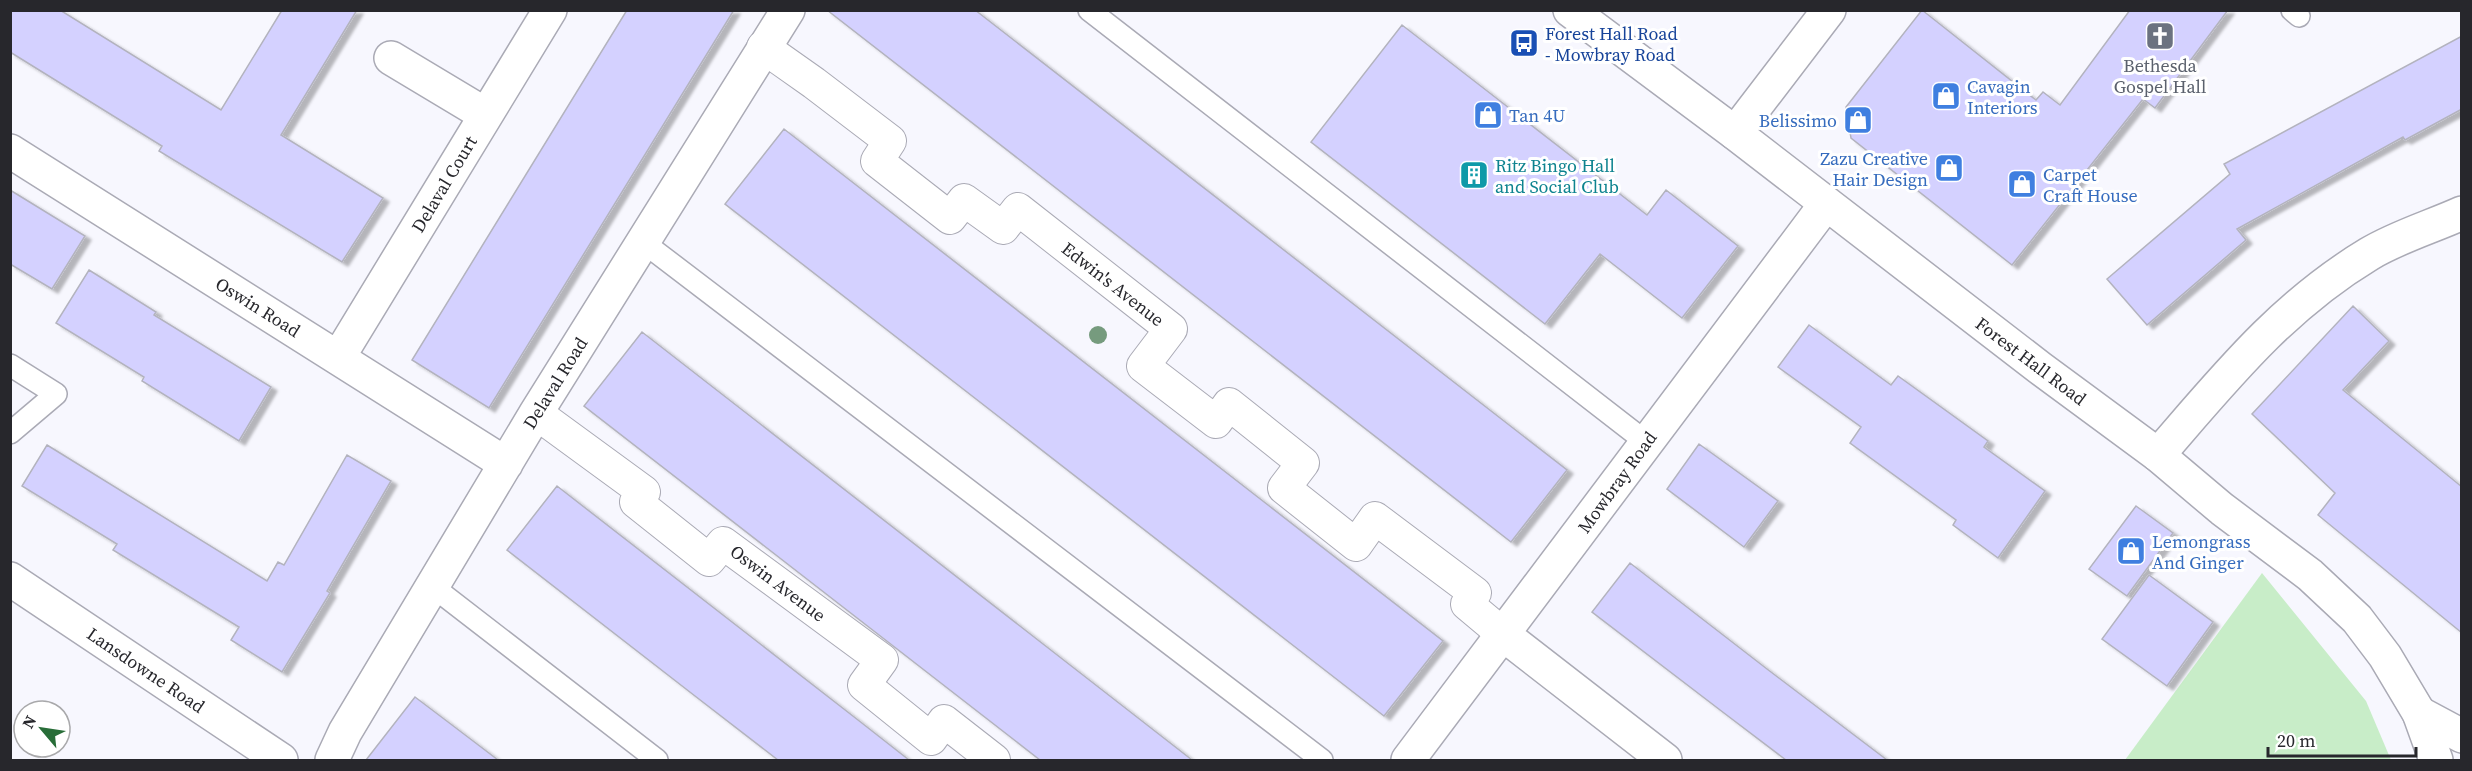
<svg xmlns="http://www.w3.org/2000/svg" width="2472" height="771" font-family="'Source Serif 4',serif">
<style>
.green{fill:#c8edc8}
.building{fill:#d4d1ff;stroke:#b3b3be;stroke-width:1.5;filter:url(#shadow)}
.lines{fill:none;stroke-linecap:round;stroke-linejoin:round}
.service-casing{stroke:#aaaab5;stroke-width:24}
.pedestrian-casing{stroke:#aaaab5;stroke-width:34}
.minor-casing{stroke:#aaaab5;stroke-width:36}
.secondary-casing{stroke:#aaaab5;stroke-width:36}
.service{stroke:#fff;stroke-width:21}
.pedestrian{stroke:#fff;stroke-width:32}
.minor{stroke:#fff;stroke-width:33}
.secondary{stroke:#fff;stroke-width:33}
.tree{fill:#769b7e}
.labels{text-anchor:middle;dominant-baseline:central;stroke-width:6;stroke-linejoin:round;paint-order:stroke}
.transit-label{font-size:18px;fill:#164399;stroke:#fff;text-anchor:start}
.worship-label{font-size:18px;fill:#5b616d;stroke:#fff}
.shop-label{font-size:18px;fill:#366cbe;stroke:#fff;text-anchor:start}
.culture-label{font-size:18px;fill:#0d838f;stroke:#fff;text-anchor:start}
.street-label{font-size:18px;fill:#27272c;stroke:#fff}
</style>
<defs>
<filter id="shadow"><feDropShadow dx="6" dy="4" stdDeviation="1.5" flood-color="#0004"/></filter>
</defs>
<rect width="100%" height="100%" fill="#f7f7fe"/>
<!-- green -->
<path class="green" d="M2262,573L2366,701L2391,760H2125Z"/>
<!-- building -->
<path class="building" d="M10,10H60L221,110L282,10H357L281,135L383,198L342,262L159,151L162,146L10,52Z
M627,10H734L489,408L412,360Z
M827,10H975L1567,470L1511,542Z
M1922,10L2036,100L2043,92L2060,105L2130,10H2228L2155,108L2143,99L2012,265L1851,138L1846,107Z
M1402,25L1647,215L1666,190L1738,246L1682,318L1600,254L1545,324L1311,142Z
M2462,36V109L2405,140L2403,137L2237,229L2246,240L2147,325L2107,279L2230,174L2224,164Z
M784,129L1443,641L1384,716L725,204Z
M10,190L85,236L52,289L10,264Z
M89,270L156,312L154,315L271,387L239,441L142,381L144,377L56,323Z
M2353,306L2389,341L2343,390L2462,487V633L2318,515L2335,493L2252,414Z
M1809,325L1891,385L1898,376L1988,441L1984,447L2045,491L1998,558L1953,525L1956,520L1850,443L1861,427L1778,367Z
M642,332L1115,700L1192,760H1040L584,406Z
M1699,444L1778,501L1744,547L1667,489Z
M47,445L267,581L278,562L284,565L347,455L391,481L327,591L330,593L282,672L231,640L239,627L113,550L117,544L22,486Z
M557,486L858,720L909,760H778L695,696L507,550Z
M2136,506L2173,533L2127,596L2089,569Z
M1630,563L1767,669L1887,760H1786L1724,713L1592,612Z
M2149,575L2213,622L2167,686L2102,639Z
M415,697L452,725L498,760H366Z"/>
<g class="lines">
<!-- service casing -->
<g class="service-casing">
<path id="service" d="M1089,10L1646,442
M2292,10L2299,16
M643,242L1322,760
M10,365L56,394L10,433
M432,586L657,760"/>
</g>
<!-- pedestrian casing -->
<g class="pedestrian-casing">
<path id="pedestrian" d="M763,47L814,83L890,141L877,161L950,218L964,200L1003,228L1018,209L1171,329L1143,366L1216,422L1229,404L1303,463L1284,488L1356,545L1375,518L1475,593L1467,604L1504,635
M536,413L644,492L636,502L709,560L723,543L882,660L864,685L931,739L944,721L994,760"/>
</g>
<!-- minor casing -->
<g class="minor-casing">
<path id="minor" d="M391,58L486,115
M1735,133L1829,10
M10,151L506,464
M338,358L550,10
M2158,455C2224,379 2281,307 2369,254C2397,237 2431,227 2462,213
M10,579L281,760
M1504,635L1665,760
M2419,713L2462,736
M332,760L345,732L536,413L788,10
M1408,760L1826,204"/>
</g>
<!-- secondary casing -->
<g class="secondary-casing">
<path id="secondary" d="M1570,10L1735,133L2040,368L2158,455L2222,509L2310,575L2357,619L2385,656L2419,713L2436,760"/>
</g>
<!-- service -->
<use href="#service" class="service"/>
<!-- pedestrian -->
<use href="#pedestrian" class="pedestrian"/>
<!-- minor -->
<use href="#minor" class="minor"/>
<!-- secondary -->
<use href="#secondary" class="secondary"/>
</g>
<!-- trees -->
<circle class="tree" cx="1098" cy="335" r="9"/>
<!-- icons -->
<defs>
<g id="church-square" transform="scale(1.5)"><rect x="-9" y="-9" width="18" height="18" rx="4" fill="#6b7280" stroke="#fff"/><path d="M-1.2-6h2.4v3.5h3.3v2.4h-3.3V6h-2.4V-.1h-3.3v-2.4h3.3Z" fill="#fff"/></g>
<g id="bus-square" transform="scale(1.5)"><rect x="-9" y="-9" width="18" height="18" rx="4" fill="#1a4fb4" stroke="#fff"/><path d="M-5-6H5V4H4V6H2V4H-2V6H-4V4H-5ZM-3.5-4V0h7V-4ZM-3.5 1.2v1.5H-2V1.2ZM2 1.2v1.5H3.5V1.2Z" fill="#fff"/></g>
<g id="shop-square" transform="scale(1.5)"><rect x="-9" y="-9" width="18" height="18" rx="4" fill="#3f7fe0" stroke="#fff"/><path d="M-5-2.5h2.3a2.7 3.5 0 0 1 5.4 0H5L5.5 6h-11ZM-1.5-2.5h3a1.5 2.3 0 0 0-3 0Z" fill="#fff"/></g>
<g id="building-square" transform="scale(1.5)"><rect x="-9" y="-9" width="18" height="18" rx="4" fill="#0f9aa8" stroke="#fff"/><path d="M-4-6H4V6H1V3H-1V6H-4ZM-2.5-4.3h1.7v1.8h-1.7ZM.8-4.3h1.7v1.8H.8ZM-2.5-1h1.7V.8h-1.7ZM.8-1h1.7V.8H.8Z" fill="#fff"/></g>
</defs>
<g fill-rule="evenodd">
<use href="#church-square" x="2160" y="36"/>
<use href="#bus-square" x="1524" y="43"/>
<use href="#shop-square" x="1946" y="96"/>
<use href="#shop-square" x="1488" y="115"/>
<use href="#shop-square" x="1858" y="120"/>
<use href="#shop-square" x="1949" y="168"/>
<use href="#building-square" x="1474" y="175"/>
<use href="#shop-square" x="2022" y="184"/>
<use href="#shop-square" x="2131" y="551"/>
</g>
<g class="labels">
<!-- transit labels -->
<g class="transit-label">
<text x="1545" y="33">Forest Hall Road<tspan x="1545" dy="21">- Mowbray Road</tspan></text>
</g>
<!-- worship labels -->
<g class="worship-label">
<text x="2160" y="65">Bethesda<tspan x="2160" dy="21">Gospel Hall</tspan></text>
</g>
<!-- shop labels -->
<g class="shop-label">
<text x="1967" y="86">Cavagin<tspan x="1967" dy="21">Interiors</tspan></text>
<text x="1509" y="115">Tan 4U</text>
<text x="1837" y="120" text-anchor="end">Belissimo</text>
<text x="1928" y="158" text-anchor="end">Zazu Creative<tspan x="1928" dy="21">Hair Design</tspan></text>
<text x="2043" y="174">Carpet<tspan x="2043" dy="21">Craft House</tspan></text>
<text x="2152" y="541">Lemongrass<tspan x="2152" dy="21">And Ginger</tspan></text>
</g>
<!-- culture labels -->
<g class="culture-label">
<text x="1495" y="165">Ritz Bingo Hall<tspan x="1495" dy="21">and Social Club</tspan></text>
</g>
<!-- street labels -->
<g class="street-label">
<text transform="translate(444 184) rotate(-59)">Delaval Court</text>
<text transform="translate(1113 284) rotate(38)">Edwin's Avenue</text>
<text transform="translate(258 307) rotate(32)">Oswin Road</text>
<text transform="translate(2031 361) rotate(37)">Forest Hall Road</text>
<text transform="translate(555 383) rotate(-58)">Delaval Road</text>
<text transform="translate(1617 482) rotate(-54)">Mowbray Road</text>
<text transform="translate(778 583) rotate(37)">Oswin Avenue</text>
<text transform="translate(146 670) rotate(34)">Lansdowne Road</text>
</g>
</g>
<!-- border -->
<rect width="2472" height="771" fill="none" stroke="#27272c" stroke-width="24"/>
<!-- north arrow -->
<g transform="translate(42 729) rotate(299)"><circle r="28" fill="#ffffff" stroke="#a9a9ab" stroke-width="1.5"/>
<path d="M0-4.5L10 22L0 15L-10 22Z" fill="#286d38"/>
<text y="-9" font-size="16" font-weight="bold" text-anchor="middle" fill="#27272c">N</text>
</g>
<!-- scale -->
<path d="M2268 747v9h148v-9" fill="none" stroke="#27272c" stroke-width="3"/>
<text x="2277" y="747" font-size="18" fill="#27272c" stroke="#ffffff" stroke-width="4.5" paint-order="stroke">20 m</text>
</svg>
